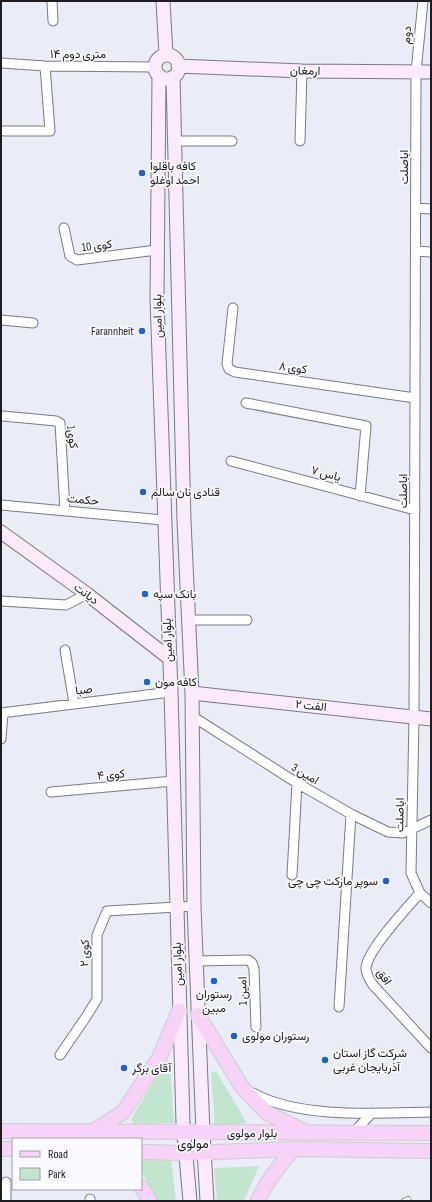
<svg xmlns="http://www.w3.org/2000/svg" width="432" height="1202" font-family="'Sofia Sans Condensed',Vazirmatn,sans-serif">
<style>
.green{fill:#c2e5cd}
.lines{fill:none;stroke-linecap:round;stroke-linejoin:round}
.lane-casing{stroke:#797a84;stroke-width:6}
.street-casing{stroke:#797a84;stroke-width:11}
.secondary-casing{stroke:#797a84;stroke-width:15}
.primary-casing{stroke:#cdcdce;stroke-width:16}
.lane{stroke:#fff;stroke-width:4.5}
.street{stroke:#fff;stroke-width:9}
.secondary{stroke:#fbe9fc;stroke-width:13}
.primary{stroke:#f7d3f8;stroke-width:14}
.poi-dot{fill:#1d62ce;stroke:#f9f9fe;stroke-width:1.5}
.labels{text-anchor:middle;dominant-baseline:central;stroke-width:3.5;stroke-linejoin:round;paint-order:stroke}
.street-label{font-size:12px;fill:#1d1d21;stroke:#f9f9fe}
.poi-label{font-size:12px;fill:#1d1d21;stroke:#f9f9fe;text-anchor:start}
.neighbourhood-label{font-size:13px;fill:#1d1d21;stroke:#f9f9fe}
</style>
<rect width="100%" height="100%" fill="#eaecf7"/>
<!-- green -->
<path class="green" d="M166,1060L170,1062L174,1123L134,1124L131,1119Z
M216,1071L247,1123L215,1126L211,1073Z
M141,1160H171L176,1201H157L141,1170Z
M259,1166L244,1201H217L214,1168Z"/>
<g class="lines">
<!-- lane casing -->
<g class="lane-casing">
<path id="lane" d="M404,1201L408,1199L409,1201"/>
</g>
<!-- street casing -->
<g class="street-casing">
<path id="street" d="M52,1L53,21
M423,1L416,72L414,718L411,873L420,893L431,903
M1,63L45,66L155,67
M4,131H50L45,66
M176,141H232
M300,141L302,71
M416,208L431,209
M64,228L70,256L77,260L157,250
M416,251L431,252
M233,308L227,364L229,369L235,372L415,398
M1,320L33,323
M246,403L366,426L360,496
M3,416L56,421L60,423L65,511
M231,461L415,510
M1,505L163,520
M1,601L66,605L87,594
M189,620H247
M65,650L74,703
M1,713L171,692
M192,716L297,783L351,814L388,832L403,833L431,820
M1,739L3,713
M51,792L174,781
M292,875L297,783
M420,893C407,908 367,950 366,968C366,975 370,980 373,985L431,1048
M196,961L248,960L252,963L254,969L256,1027
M339,1007L351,814
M60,1055L86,1017L97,999V935L107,911L194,906
M253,1093C299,1119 379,1113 431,1112
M354,1132L372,1113
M90,1199V1201
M6,1201V1182"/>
</g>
<!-- secondary casing -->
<g class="secondary-casing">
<path id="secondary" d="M163,1L166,55
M155 67a12 12 0 1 1 24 0a12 12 0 1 1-24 0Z
M178,66L302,71L431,72
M159,75L157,299L171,692L183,1123L190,1201
M173,77L184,521L192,693L194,906L203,1132L207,1201
M1,532L87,594L169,658
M192,693L431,719"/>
</g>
<!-- primary casing -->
<g class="primary-casing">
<path id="primary" d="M198,1015L242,1087L267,1113L304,1131
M1,1131L431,1133
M94,1131L123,1112L159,1058L179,1011
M1,1149H13
M141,1152L185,1153L294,1149L431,1151
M141,1187L150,1201
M258,1201C267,1180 279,1165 294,1149"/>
</g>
<!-- lane -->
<use href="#lane" class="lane"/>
<!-- street -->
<use href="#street" class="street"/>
<!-- secondary -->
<use href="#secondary" class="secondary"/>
<!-- primary -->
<use href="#primary" class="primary"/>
</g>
<!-- markers -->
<g class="poi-dot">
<circle cx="142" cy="173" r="4"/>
<circle cx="142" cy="331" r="4"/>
<circle cx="143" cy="492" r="4"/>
<circle cx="145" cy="594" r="4"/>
<circle cx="147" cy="682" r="4"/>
<circle cx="386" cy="881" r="4"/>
<circle cx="214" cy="981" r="4"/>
<circle cx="234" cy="1036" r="4"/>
<circle cx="325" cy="1060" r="4"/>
<circle cx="124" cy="1068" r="4"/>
</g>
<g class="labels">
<!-- street labels -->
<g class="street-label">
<text transform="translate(407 35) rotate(-85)">دوم</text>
<text x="78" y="54">۱۴ متری دوم</text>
<text transform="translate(305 71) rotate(1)">ارمغان</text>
<text transform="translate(404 167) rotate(-90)">اباصلت</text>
<text transform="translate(97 246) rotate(-7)">کوی 10</text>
<text transform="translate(158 316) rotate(-91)">بلوار امین</text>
<text transform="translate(293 368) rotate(8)">کوی ۸</text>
<text transform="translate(72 437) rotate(82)">کوی1</text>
<text transform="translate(326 474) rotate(15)">یاس ۷</text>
<text transform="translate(403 491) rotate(-90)">اباصلت</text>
<text transform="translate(83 500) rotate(5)">حکمت</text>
<text transform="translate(86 594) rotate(37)">دیانت</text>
<text transform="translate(168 640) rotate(-92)">بلوار امین</text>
<text transform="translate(84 690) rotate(-7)">صبا</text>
<text transform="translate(311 706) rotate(6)">الفت ۲</text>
<text transform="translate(305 774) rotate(31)">امین 3</text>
<text transform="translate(111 775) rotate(-5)">کوی ۴</text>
<text transform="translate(400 815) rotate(-89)">اباصلت</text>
<text transform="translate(85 953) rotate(-89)">کوی ۲</text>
<text transform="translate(178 964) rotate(-92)">بلوار امین</text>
<text transform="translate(384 977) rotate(57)">افق</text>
<text transform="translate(243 991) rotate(-91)">امین 1</text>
<text x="252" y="1133">بلوار مولوی</text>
</g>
<!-- poi labels -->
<g class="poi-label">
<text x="150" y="166">کافه باقلوا<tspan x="150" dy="14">احمد اوغلو</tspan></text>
<text x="134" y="331" text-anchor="end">Farannheit</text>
<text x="151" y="492">قنادی نان سالم</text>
<text x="153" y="594">بانک سپه</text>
<text x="155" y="682">کافه مون</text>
<text x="378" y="881" text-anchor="end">سوپر مارکت چی چی</text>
<text x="214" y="994" text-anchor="middle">رستوران<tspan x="214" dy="14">مبین</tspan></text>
<text x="242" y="1036">رستوران مولوی</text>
<text x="333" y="1053">شرکت گاز استان<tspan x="333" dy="14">آذربایجان غربی</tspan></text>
<text x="132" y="1068">آقاى برگر</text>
</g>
<!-- neighbourhood labels -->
<g class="neighbourhood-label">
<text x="193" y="1144">مولوی</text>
</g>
</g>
<!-- border -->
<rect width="432" height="1202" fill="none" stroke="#1d1d21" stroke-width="4"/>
<!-- legend -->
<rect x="12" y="1138" width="130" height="52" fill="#f9f9fe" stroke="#a1a1a6"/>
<rect x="20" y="1151" width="20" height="6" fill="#f7d3f8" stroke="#a1a1a6"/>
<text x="48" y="1158" font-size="12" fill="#1d1d21">Road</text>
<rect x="20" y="1168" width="20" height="12" fill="#c2e5cd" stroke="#a1a1a6"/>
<text x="48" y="1178" font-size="12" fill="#1d1d21">Park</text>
</svg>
